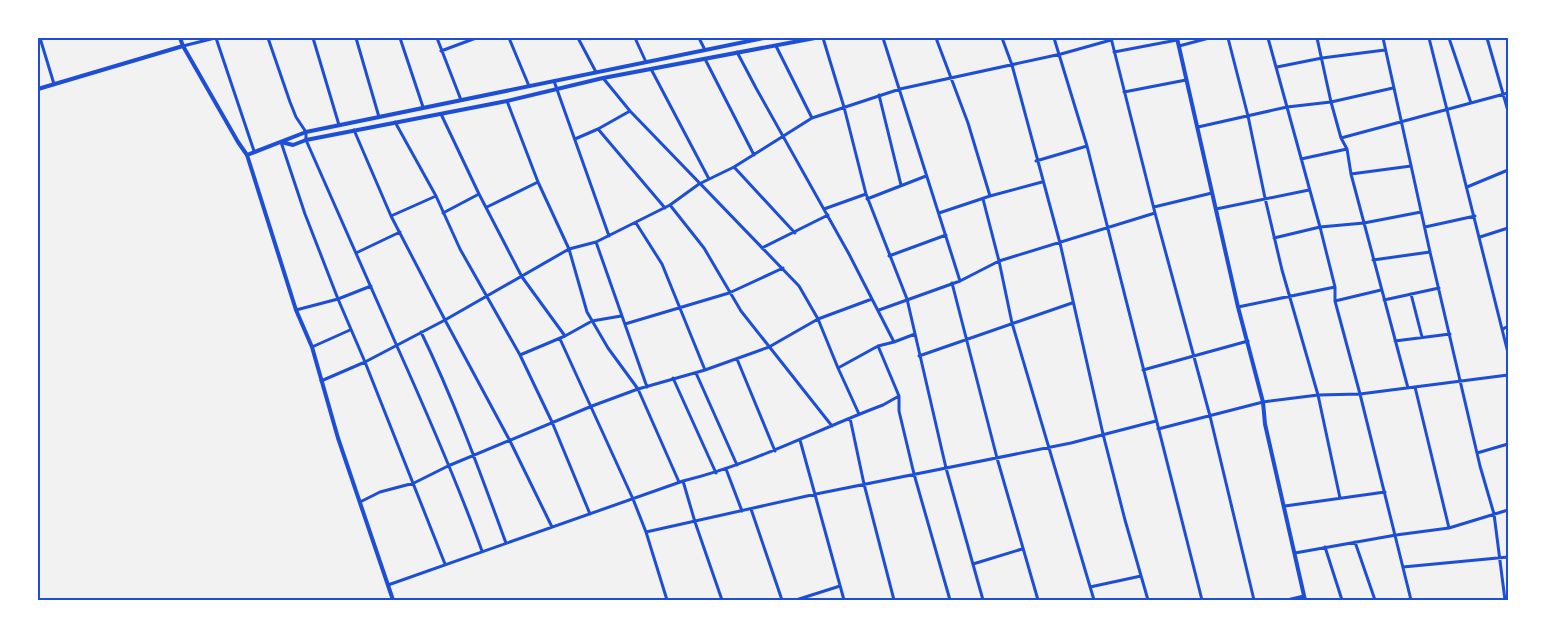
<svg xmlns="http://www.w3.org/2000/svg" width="1546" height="638" font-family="'Noto Sans',sans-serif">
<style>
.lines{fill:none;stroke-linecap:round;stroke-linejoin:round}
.minor{stroke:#1d4ed8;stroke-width:3}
.tertiary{stroke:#1d4ed8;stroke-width:4}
.neatline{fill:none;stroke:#1d4ed8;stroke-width:2}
</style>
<rect width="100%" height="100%" fill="#f2f2f2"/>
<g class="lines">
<!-- minor -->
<path class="minor" d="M40,38L54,84
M216,38L254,151
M268,38L290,102L296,117L306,132V140C336,208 366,276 396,344C427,413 457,481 482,551
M313,38L339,125
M356,38L379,117
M400,38L423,107
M437,38L461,100
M509,38L529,86
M578,38L596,72
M635,38L646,62
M699,38L705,50
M823,38L844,107L866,194L907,299L946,468L983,600
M883,38L960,281
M936,38L968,123L990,196
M1002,38L1012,65L1060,243L1103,434L1125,520L1148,600
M1054,38L1087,146L1202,600
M1111,38L1155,213L1210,416L1254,600
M1228,38L1248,116L1265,198L1282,270L1318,395L1340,498
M1268,38L1320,227L1335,287V301L1360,394L1411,600
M1317,38L1331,102L1341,138L1347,149L1351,174L1408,388
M1383,38L1430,252L1480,466L1494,514L1505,600
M1429,38L1508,353
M1449,38L1471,103
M1487,38L1508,111
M183,46L215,38
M776,46L812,118
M1179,46L1209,38
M441,51L476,38
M737,52L756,88L849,254L894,342
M1114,52L1177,40
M705,59L754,155
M1277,67L1322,58L1385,50
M651,69L709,179
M603,78L630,111L799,286L818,319L838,368L859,414
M554,81L609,236
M1124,92L1186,80
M879,95L901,185
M507,101L538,182L569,249L587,312L608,348L638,389L679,482
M441,114L479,194L522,277L565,336
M395,122L436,196L460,249L520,355L552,422L590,514
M1198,127L1287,107L1331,102L1393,88
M598,129L665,208
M354,130L391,216L445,320L510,441L552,527
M1341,138L1508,93
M575,139L598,129L630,111
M281,142L305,214L338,299L365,362L445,564
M1301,159L1347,149
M1036,161L1087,146
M734,167L795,233
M1351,174L1411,166
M1467,187L1508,170
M867,199L926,176
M983,199L999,261L1012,323L1094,600
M670,205L704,248L741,311L832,426
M487,207L538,182
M1154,207L1212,193
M824,209L866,194
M1216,209L1309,190
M443,213L479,194
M939,213L990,196L1042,182
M391,216L436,196
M636,223L662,264L705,370
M1425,227L1475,216
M1480,237L1508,228
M1274,238L1320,227L1364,223L1421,212
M596,242L647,387
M762,248L828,215
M356,253L400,232
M889,256L946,235
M1373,260L1430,252
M952,283L997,458L1038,600
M1411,294L1422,337
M1384,300L1439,288
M1335,301L1381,290
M1238,307L1335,287
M296,310L338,299L371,286
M879,310L960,281L999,261L1155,213
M625,324L729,293L783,268
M1503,329L1508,326
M421,332C454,400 480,472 506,543
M560,339L633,499L646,532L667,600
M1395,341L1450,334
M878,346L899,396V411L914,474L950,600
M312,347L350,330
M520,355L565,336L592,321L621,316
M919,356L1072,303
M737,359L775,451
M838,368L878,346L894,342L915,334
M1143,370L1248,341
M696,373L737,465
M673,378L716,473
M321,381L365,362L445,320L569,249L596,242L670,205L699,184L734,167L812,118L900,89L1061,54L1111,40
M1415,387L1449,528
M850,418L864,484L894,600
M1158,429L1263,402L1318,395L1360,394L1508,375
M800,440L844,600
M1477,453L1508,444
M726,469L742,511
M683,481L695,522L722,600
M360,502L380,492L414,483L448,466L592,406L638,389L705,370L769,347L818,319L872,299
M1285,506L1385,492
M751,509L782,600
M646,532L816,494L1071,443L1156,421
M1355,542L1375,600
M1325,547L1342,600
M1295,553L1396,535L1449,528L1508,510
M973,564L1022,549
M1403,567L1508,557
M388,585L683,481C753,464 816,430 883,405L899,396
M1090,587L1141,576
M796,600L840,586
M1287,600L1304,596"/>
<!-- tertiary -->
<path class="tertiary" d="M180,38L183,46L238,142L247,155L296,310L312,347L338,438L393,600
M1177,38L1238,307L1263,402L1265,424L1305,600
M38,89L183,46
M281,142L293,145L306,140L507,101L603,78L815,38
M247,155L306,132L764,38"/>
</g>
<!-- border -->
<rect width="1546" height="638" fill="none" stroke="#ffffff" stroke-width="78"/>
<rect x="39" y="39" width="1468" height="560" class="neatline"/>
</svg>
